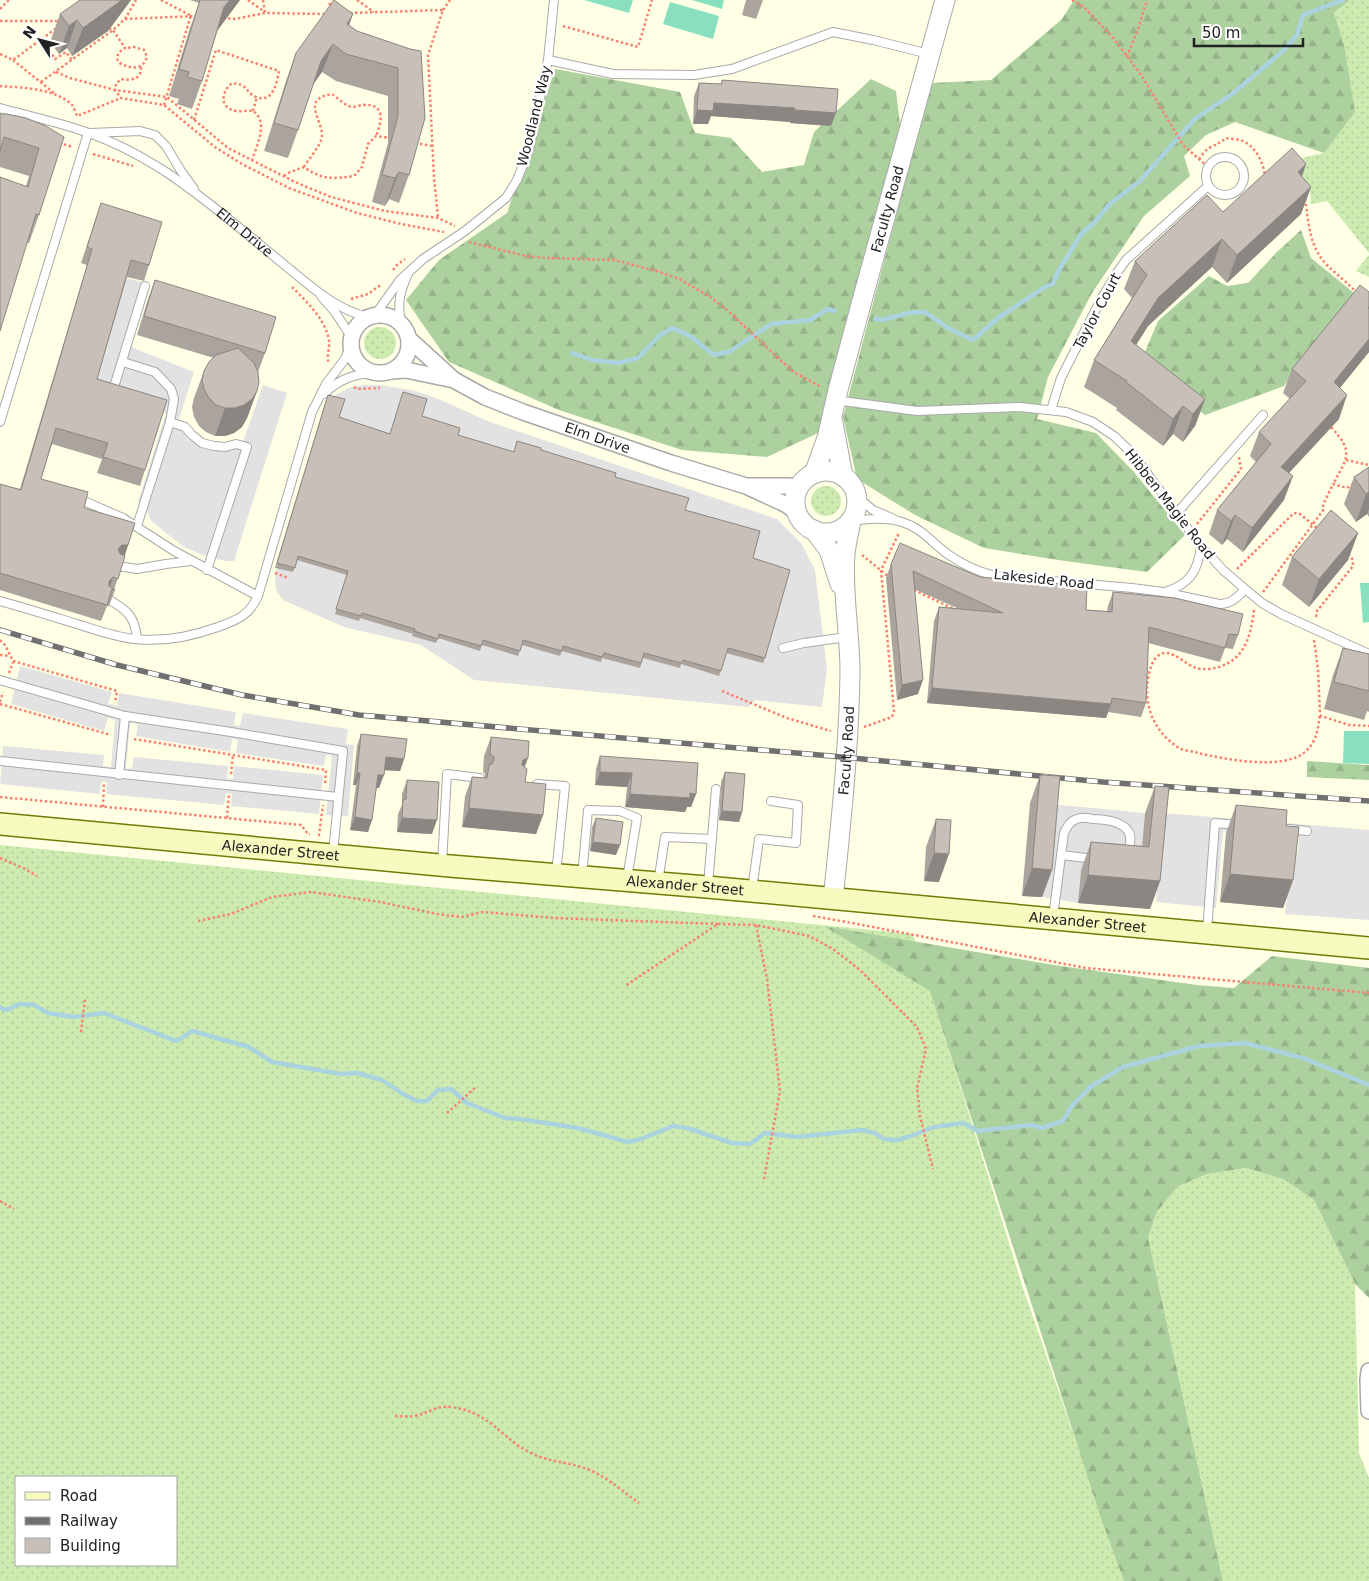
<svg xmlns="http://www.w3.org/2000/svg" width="1369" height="1581" font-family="'DejaVu Sans',sans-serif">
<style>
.education{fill:#ffffe5;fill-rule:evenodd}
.grass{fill:url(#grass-dots);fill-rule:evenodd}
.forest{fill:url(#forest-firs)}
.pitch{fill:#88e0be}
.parking{fill:#e2e2e2}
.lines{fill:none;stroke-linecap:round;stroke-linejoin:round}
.stream{stroke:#aad3df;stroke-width:4.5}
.service-casing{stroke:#a9a9a9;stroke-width:10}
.minor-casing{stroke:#a9a9a9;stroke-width:18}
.tertiary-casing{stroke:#a9a9a9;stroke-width:21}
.secondary-casing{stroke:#707d05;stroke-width:24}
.path{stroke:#fa8072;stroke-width:2.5;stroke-dasharray:2.5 2.5;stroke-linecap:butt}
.service{stroke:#fff;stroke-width:8}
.minor{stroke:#fff;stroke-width:15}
.tertiary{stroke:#fff;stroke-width:19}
.secondary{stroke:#f7fabf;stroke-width:21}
.rail-casing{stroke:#707070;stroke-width:5.5}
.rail{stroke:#fff;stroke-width:4;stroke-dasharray:11;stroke-linecap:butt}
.wall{fill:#aba49e}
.shaded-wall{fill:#8b8681}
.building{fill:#c7bfb8;stroke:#8b8681}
.labels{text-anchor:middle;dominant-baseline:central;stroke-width:5;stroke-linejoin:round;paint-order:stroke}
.street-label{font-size:14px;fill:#222;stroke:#fff}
</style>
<defs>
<pattern id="grass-dots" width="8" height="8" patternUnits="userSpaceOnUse" patternTransform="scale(1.25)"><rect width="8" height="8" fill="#cdebb0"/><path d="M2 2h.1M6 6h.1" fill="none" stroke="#b0c997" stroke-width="1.8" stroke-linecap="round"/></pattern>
<pattern id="forest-firs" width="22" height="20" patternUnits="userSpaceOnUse" patternTransform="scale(1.25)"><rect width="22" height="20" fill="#add19e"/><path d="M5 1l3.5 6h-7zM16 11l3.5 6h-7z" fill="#95b388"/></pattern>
</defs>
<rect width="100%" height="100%" fill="#f2efe9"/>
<!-- education -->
<path class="education" d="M0,0H1369V1581H0ZM16,1477H176V1565H16Z"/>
<!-- grass -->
<path class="grass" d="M1350,0H1369V253L1327,201L1311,204L1310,191L1284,162L1324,153L1344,44L1334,13Z
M1369,255V277L1356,271Z
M364 343a16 16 0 1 1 32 0a16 16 0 1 1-32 0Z
M811 501a15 15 0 1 1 30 0a15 15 0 1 1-30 0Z
M0,845L913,934L1022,1285L1124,1581H0ZM16,1477H176V1565H16Z
M1246,1168L1283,1179L1314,1200L1355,1284L1359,1453L1369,1478V1581H1223L1148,1237L1157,1212L1177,1187L1207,1174Z"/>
<!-- forest -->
<path class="forest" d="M1074,0H1350L1334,13L1344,44L1355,112L1324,153L1235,122L1206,135L1184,156L1190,176L1144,216L1092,293L1048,377L1037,419L1096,433L1134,472L1185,535L1147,572L1065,561L984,548L915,515L857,479L843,417L931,83L991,80L1062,19Z
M555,69L680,92L695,133L731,138L762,172L804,165L814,132L871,79L896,91L901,133L827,416L818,433L767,457L682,450L559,410L449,362L406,300L439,260L507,213Z
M1301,230L1311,258L1354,293L1284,386L1205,415L1139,366L1158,321L1209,276L1227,286L1248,283L1277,252Z
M1307,761L1369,765V780L1307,777Z
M824,926L1054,965L1197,985L1234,988L1272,956L1369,968V1298L1355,1284L1314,1200L1283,1179L1246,1168L1207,1174L1177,1187L1157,1212L1148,1237L1223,1581H1124L1101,1518L930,991Z"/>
<!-- pitch -->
<path class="pitch" d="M584,0H633L629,13Z
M692,0H724L722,9Z
M670,2L719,16L713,39L663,24Z
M1360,583H1369V622L1363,623Z
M1344,731H1369V764L1343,763Z"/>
<!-- parking -->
<path class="parking" d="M126,278L149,284L131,347L194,372L177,425L189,440L201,448L224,452L235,448L240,450L263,385L287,393L234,561H225L200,554L184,547L151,521L147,511L138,502L166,413L93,392Z
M363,385H380L416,391L436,398L490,422L777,519L801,543L815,570L827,669L822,707L755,700L749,707L474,680L421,645L344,627L283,600L276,590L275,575L328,405L337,394L351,387Z
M20,666L112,692L108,703L117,706L119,693L236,712L234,725L240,726L243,713L348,729L346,744L354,745L348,816L326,815L332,756L326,755L324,766L236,753L238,740L232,739L230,752L136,736L138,724L130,723L126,768L132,769L134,757L228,766L227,778L233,779L234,766L323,775L319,814L231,806L232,794L226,793L224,805L106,794L107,782H101L100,794L0,784L3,746L104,755L103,766L111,767L115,720L108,718L104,731L11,704Z
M1050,804L1145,813L1139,875L1081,870L1078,903L1042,897Z
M1164,813L1369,830V920L1285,914L1292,853H1298L1299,838L1223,831L1216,908L1156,902Z"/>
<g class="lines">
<!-- stream -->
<path class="stream" d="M875,319L883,320L908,313L925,312L948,328L973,340L998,318L1045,287L1053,284L1059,270L1081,234L1094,223L1110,204L1140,181L1195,119L1232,94L1283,51L1297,35L1303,15L1343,0
M572,353L592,360L618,363L638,358L659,336L672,328L690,336L714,355L729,352L771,324L810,320L828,309L835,311
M0,1007L4,1010L9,1009L19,1004L34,1005L48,1013L74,1017L104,1013L176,1041L182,1038L192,1031L249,1047L272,1062L341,1074L357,1073L382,1080L403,1094L417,1101H427L438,1090L451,1089L467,1103L505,1118L520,1119L578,1128L628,1142L641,1139L673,1126L687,1128L732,1143L750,1144L765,1133L797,1137L862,1130L875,1133L884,1139L897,1140L911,1136L934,1127L963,1123L978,1131L1031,1125L1042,1128L1063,1121L1071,1107L1090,1087L1123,1067L1199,1046L1245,1043L1303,1058L1369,1085"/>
<!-- service casing -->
<g class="service-casing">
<g id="service">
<path d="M548,60L613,74L694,75L732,69L833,32L873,40L929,54"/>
<path id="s1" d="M0,108C26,115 52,121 77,129C109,139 140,155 169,174C206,199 241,229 276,258C304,280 332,309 368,317"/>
<path d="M90,133L140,131L155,135L166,146L181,171L194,189"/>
<circle cx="1225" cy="176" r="19"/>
<path d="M321,296L335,312L352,338"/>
<path d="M375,315L400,280L423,259L465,231L506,198L517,180L529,150L548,60L554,0"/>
<path d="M401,322C397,304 400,291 408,274"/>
<path d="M123,362L155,372L171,389L174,399L170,422L137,526"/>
<path d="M114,387L145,286"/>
<path d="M324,394C339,379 354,374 374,373"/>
<path d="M835,400L917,411L1020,407L1066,412L1093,422L1114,436L1133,454L1197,541L1223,570L1245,589L1262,603L1281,614L1369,654"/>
<path d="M1051,410L1061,378L1100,301L1116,274L1126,260L1208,186"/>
<path d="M0,422L88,133"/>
<path d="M170,422L185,427L192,435L202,443L214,446L225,447L236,444L247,447L207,570"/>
<path d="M857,497L873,510L894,519"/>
<path d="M84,501L123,518L174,551L258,596"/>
<path d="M1176,514L1263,415"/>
<path d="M851,521C867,519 886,517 902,522C922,528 933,544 949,555C963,565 980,572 995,576L1132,588L1163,592L1219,604C1231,604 1237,598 1245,589"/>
<path d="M118,566L137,569L166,564L191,561"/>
<path d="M1165,592C1190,584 1198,571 1201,546"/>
<path d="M108,599C127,610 135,616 137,639"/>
<path d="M0,601C26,608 51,616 77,624C96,630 115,637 135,639C162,642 193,636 218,627C237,620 249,616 258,596L312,412L326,384L345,359L351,344"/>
<path d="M783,648L804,643L847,637"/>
<path d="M0,680L125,716L231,732L343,751L333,853"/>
<path d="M0,761L338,797"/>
<path d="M119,775L125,716"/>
<path d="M537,784L565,786L556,874"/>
<path d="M1289,829L1307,831"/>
<path d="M1061,855L1095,859"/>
<path d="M442,864L447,774L480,778"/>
<path d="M582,877L588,810L620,811L637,818L627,879"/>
<path d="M658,883L665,837L712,839"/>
<path d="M708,885L716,789"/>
<path d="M752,890L759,839L796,843L798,805L771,801"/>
<path d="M1053,917L1064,833C1067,827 1070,821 1077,819C1081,817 1088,818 1092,819C1114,819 1141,826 1126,853"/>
<path d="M1207,931L1215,823L1238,825"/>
</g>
</g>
<!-- minor casing -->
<g class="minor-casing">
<g id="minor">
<circle cx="380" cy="344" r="29"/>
<path id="s2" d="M409,339L454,380L485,397L523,412L671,463L746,486L787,505L797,513"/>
<path d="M391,371L406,370L454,380"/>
<path d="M750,486H787L799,487"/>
<path d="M1369,1371L1368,1380L1369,1411"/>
</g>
</g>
<!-- tertiary casing -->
<g class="tertiary-casing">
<g id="tertiary">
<path d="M833,423L843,476"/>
<circle cx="826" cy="502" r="31"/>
<path id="s3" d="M814,474L827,438L838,390L863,297L945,0"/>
<path d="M814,530L829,550L840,584"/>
<path id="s4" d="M833,899C841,824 849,747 850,672C850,633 842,593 845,554C846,543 849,532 851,521"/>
</g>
</g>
<!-- secondary casing -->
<g class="secondary-casing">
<g id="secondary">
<path id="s5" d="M0,824L450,866L707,887L1369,948"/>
</g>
</g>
<!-- path -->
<path class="path" d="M161,0L190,15
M248,0L265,12
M263,0L265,13
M357,0L374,12
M1072,0L1084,7L1114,39L1142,76L1183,145L1208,167
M0,9L9,0
M328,10L331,0
M443,10L450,0
M350,13L443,10L428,55L434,177L438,218
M223,18L235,19L265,13L327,14
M125,19L196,16
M0,21H59
M563,26L638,47L652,0
M109,28L113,30L125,48C119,52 116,54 118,62C129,69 143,71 147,57L144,50L134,47L125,48
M41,38L55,59L66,52L72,60
M0,54L13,60L58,27
M1127,57L1138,29L1147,0
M13,60L54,93
M141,67C142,79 131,81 121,79L116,84L115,90L121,98L164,105L215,147L242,164L289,188L357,213L401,224L444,232
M56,72L70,78L115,90L167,97L228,148L295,182L331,197L385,211L438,218L455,226
M41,82L113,30L125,19L136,0
M0,86C23,88 55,88 72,105C74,108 76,113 77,116L121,98
M164,105L191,15
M253,111L257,97
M194,120L216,50L279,71C277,82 273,104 256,97C245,92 248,84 232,83C221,92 219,108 236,111C242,112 248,110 253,111C269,122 257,145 252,160
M59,143L73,147
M415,143L433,146
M93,154L133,166
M1199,159C1202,155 1206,149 1211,147C1217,144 1220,143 1226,138C1232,139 1240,139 1245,142C1257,149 1263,163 1265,175
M304,167C309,158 321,146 322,136C323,120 300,99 332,94C338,98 345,106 352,107C356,107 360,105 363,105C386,103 382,122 376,136
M284,176L290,172L304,167C322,180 333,179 354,176L362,167L368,144L376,136L390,138
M1305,199C1309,223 1309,248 1328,266C1337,275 1348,283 1357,293
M469,242L526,256L546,258L614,260L657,271L679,279L707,295L725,308L792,371L821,387
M393,270L397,265L405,259
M292,287C307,302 325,319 329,340C330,348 326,357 329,364
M351,299L368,294L382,284
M354,387L357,389L380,388
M1331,427C1354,452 1348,457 1333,484
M1346,460L1369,465
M1197,524L1241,469L1239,457
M862,555L889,577
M1237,569L1294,513L1300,514L1318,529
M275,573L288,578
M914,590L954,609
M1263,592L1324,509L1323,505L1333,484L1347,488L1353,484
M1254,610C1251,635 1245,659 1219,667C1212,669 1204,670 1196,668C1187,665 1175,653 1166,653C1151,653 1148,676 1147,687C1146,712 1157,734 1179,748C1184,751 1192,751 1198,753C1224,759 1283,771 1305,752C1317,742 1318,728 1320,714
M1316,617L1317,611L1353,566V560L1349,555
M0,640L5,645L13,661L117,691L115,703
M1314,640L1318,669L1320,714L1321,716L1349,725L1369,726
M0,655L10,656
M9,673L13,662
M722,691L787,718L831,731
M0,702L3,692
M0,704L111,735
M864,727L892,717L894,711L881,570L899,533
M134,739L326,770L325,785
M231,774L233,755
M0,797L301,825L308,834H310
M103,807L104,783
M227,818L229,794
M318,835H319L323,805
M0,858L23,868L37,876
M813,916L852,923L1086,968L1369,993
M198,921L231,914L272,897L311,892L380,902L437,914L462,917L483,912L554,918L718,924L625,986
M718,924L756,925L809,936L833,949L860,970L917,1027L926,1049L917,1088L920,1116L933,1169
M756,925L767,979L780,1091L764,1179
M81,1032L85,999
M447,1113L476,1087
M0,1201L14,1209
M395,1416C401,1416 408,1417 414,1416C427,1414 436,1405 451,1407C491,1412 501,1439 533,1454C550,1462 567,1462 584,1468C605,1475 622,1491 639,1503"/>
<!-- service -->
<use href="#service" class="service"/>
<!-- minor -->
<use href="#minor" class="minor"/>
<!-- tertiary -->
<use href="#tertiary" class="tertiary"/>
<!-- secondary -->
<use href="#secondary" class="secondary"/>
<!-- rail casing -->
<g class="rail-casing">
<path id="rail" d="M0,630L117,665L242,695L359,715L831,756L1103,782L1369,801"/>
</g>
<!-- rail -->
<use href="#rail" class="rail"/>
</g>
<!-- wall -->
<path class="wall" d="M80,0H131L108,31L72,56L67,48L59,54L50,42L60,14Z
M190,0H240L217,31L202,81L192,109L177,104L179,99L169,96L190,28L199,3Z
M746,0H763L756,19L742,15Z
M349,25L357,31L410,49L409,175L399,203L389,199L385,206L372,202L388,143V96L336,81L322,72L313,85L298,130L288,158L264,151L286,81L296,53Z
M722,80L838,89L831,126L790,123V122L711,116L708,124H693L694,96L699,83L721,84Z
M0,114L46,126L39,215L29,243H27L26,186L29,176L0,167Z
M1306,164L1302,177L1311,187L1301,214L1227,283L1212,267L1148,326L1136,345L1205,399L1195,426L1183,442L1173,434L1163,446L1116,410L1117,408L1084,387L1094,360L1132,298L1124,289L1135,261L1223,212Z
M101,203L149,265L144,281L127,277L97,379L145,470L140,486L97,473L102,459L52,444L41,479L84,508L128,545L114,590H115L109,606H107L101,621L0,590V484L20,489L87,265L81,263Z
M155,280L265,353L258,372L257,391L247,418L242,427L234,433L225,436H215L206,432L199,426L194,417L192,407L194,398L204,371L214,358L137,335L148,299Z
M1369,292V352L1340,388L1339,419L1289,473L1284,500L1243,552L1227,539L1222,545L1209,534L1217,510L1256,462L1250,456L1259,432L1290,399L1283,393L1292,369Z
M326,400L339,417L389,434L422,416L458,435L514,452L541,450L615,477L685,510L753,558L765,658L763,663L726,653L719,676L681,664L680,668L643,658L640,668L602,658L601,662L562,651L560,656L522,645L518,656L482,645L480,651L438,638L436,643L412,636L413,634L360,618L359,621L335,614L347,575L297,560L293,572L275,568Z
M1369,467V517L1367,514L1356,522L1344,504L1354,477Z
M1358,533L1348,560L1309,607L1282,585L1292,557Z
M891,564L980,577L1086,610L1107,611L1108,606L1113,592L1238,635L1233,649L1225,648L1220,662L1148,643L1146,703L1141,717L1108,712L1106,718L927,703L934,621L939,607L959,609L914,589L918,694L897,700L886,578Z
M1343,648L1369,654V712L1367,711L1364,720L1324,709L1333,675Z
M361,734L404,759L400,771L384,770L379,788H376L368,832L350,830L356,785H353L357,746Z
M491,737L528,758L524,767L525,782L543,815L536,834L462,827L465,796L472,777L484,778L485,774L483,772L484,756Z
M600,756L696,794L691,807H687L685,812L625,807L627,787L595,785L596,769Z
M725,772L742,812L739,822L719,820L721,782Z
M1040,775L1052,870L1042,897L1022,896L1030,803Z
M407,780L432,834L397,832L398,814L402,805V794Z
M1155,786L1160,881L1150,909L1078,903L1081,870L1091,842L1142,846L1145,813Z
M1236,805L1286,826L1293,880L1283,908L1220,902L1226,833Z
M596,818L616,855L590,851L592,827Z
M936,819L939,882L924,881L926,847Z"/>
<!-- shaded-wall -->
<path class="shaded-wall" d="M121,0H131L108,31L72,56L83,28Z
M230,0H240L214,35L224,7Z
M353,14L343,42L347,24Z
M77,20L67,48L59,54L69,26Z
M333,44L322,72L310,88L321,61Z
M714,103L795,108L790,122L711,116L708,124H693L697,110Z
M794,110L836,113L831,126L790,123Z
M1306,164L1296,192L1298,172Z
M399,172L389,199L385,206L395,178Z
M1311,187L1301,214L1227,283L1237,255Z
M1222,239L1212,267L1148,326L1121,369L1131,341L1158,298Z
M1369,339V352L1325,406L1334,382Z
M257,391L247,418L242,427L234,433L225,436H215L225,408Z
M1347,395L1339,419L1272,491L1281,467Z
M1205,399L1195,426L1183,442L1193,414Z
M1183,406L1173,434L1163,446L1173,419Z
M1293,476L1284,500L1243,552L1252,528Z
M1369,492V509L1367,514L1356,522L1366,494Z
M1235,515L1227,539L1222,545L1231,521Z
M1358,533L1348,560L1309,607L1319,579Z
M122,545H128L123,561L118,549Z
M113,577L108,593L109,581Z
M923,680L918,694L897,700L902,685Z
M932,688L1111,704L1106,718L927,703Z
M386,757L404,759L400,771L381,770Z
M528,758L521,776L516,778L523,760Z
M600,772L632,773L627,787L595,785Z
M357,773H360L356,785H353Z
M378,775H384L379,788L373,787Z
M690,793L696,794L691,807H687L685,812L625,807L630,794Z
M469,808L543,815L536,834L462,827Z
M722,811L742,812L739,822L719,820Z
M355,817L372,820L368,832L350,830Z
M402,818L437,820L432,834L397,832Z
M593,842L620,845L616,855L590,851Z
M934,853L949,854L939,882L924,881Z
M1032,868L1052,870L1042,897L1022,896Z
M1230,874L1293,880L1283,908L1220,902Z
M1088,875L1160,881L1150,909L1078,903Z"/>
<!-- building -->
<path class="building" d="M80,0H121L118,3L83,28L77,20L69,26L60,14Z
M200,0H230L224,7L202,81L187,77L189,72L179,69Z
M334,0L353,14L347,24L357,31L410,49L421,51L425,118L409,175L399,172L395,178L382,175L398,116V68L346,54L333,44L321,61L298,130L274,123L296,53Z
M722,80L838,89L836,113L794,110L795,108L714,103L713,111L697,110L699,83L722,84Z
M0,114H7L26,118L46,126L64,137L39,215L36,214L0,331V177L28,187L39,148L4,137L0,151Z
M1292,148L1306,164L1298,172L1311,187L1237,255L1222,239L1158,298L1131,341L1205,399L1193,414L1183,406L1173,419L1126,382L1127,381L1094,360L1147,275L1135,261L1207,195L1223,212Z
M101,203L162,222L149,265L131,260L97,379L167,400L145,470L103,457L108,443L56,428L41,479L88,492L84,508L135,523L128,545H122L118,549L120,554L125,556L118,579L113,577L109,581V586L115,590L112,589L107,605L0,573V484L21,490L92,249L87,247Z
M155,280L276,317L265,353L144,316Z
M1360,285L1369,292V306L1368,308L1369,309V339L1334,382L1347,395L1281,467L1293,476L1252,528L1235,515L1231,521L1217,510L1271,444L1259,432L1306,381L1292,369Z
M238,348L254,363L258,372L259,382L257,391L252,399L244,405L235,408H225L216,405L209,398L204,389L202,380L204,371L209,362L216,355Z
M403,392L427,399L422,416L460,428L458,435L514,452L517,441L541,448V450L616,473L615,477L689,498L685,510L760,531L753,558L790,570L765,658L728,648L721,671L683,660L681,663L644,653L641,663L604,653L602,657L563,646L562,651L523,640L520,651L483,640L481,646L439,634L438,639L414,631L415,629L362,613L361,616L336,609L348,571L298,556L295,568L277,563L328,395L345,399L339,417L390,434Z
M1369,467V492L1366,494L1354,477Z
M1331,510L1358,533L1319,579L1292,557Z
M900,543L980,577L1087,586L1086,610L1112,612L1113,592L1175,598L1243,614L1238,635L1229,634L1225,648L1149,627L1146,703L1112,698L1111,704L932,688L939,607L1003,613L913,571L923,680L902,685L891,564Z
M1343,648L1369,654V691L1334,682Z
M361,734L407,739L404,759L386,757L384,775H378L372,820L355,817L360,773H357Z
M491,737L529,741L528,758L523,760L522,765L527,769L525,782L546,784L543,815L469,808L472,777L487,778L489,765L492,764L494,760V757L490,754Z
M600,756L698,763L696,794L690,793V798L630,794L632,773L600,772Z
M725,772L745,774L742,812L722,811Z
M1040,775L1060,776L1052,870L1032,868Z
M407,780L439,782L437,820L402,818L403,800L406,799Z
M1155,786L1169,787L1160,881L1088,875L1091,842L1149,847Z
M1236,805L1287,810L1286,826L1299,827L1293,880L1230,874Z
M596,818L623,822L620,845L593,842Z
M936,819L951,820L949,854L934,853Z"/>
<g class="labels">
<!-- street labels -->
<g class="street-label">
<text transform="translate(534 116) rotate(-76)">Woodland Way</text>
<text stroke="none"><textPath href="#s3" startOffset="275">Faculty Road</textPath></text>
<text stroke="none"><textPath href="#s1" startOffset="278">Elm Drive</textPath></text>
<text transform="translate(1097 311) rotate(-62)">Taylor Court</text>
<text stroke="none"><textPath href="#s2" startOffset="216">Elm Drive</textPath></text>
<text transform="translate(1170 504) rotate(52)">Hibben Magie Road</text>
<text transform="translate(1044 579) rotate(6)">Lakeside Road</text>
<text stroke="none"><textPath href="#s4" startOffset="149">Faculty Road</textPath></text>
<text stroke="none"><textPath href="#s5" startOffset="282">Alexander Street</textPath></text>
<text stroke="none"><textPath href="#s5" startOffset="688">Alexander Street</textPath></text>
<text stroke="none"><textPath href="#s5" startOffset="1092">Alexander Street</textPath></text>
</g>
</g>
<!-- legend -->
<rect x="15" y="1476" width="162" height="90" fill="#ffffff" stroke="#a7a7a7"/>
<rect x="25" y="1492" width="25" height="8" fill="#f7fabf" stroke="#a7a7a7"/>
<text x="60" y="1501" font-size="15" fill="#222222">Road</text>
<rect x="25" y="1517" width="25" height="8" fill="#707070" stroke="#a7a7a7"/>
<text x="60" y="1526" font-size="15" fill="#222222">Railway</text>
<rect x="25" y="1538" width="25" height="15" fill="#c7bfb8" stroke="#a7a7a7"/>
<text x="60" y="1551" font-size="15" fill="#222222">Building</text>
<!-- north arrow -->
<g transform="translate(40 40) rotate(306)" stroke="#ffffff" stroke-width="4" paint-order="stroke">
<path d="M0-4L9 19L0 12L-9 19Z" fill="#222222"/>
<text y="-8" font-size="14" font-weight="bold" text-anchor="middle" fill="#222222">N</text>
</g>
<!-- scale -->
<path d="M1194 38v8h109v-8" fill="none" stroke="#222222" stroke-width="2.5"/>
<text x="1202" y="38" font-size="15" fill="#222222" stroke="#ffffff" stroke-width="4" paint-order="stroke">50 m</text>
</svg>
